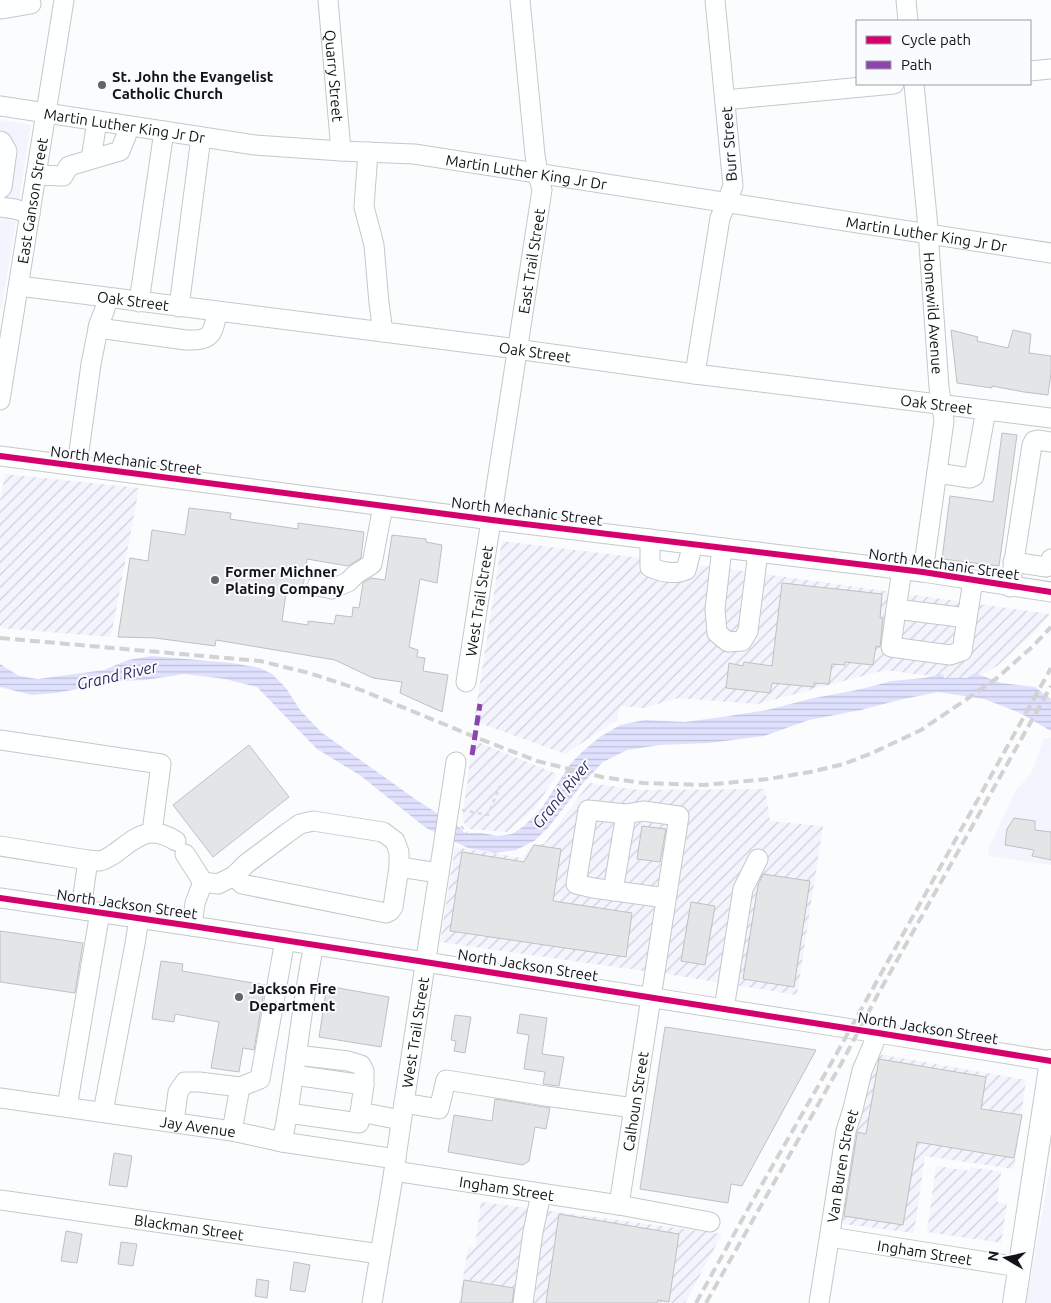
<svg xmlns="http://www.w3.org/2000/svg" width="1051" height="1303" font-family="Ubuntu,sans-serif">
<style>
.built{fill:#f3f4fe}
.industrial{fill:url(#industrial-furrows)}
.water{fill:url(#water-rules)}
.building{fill:#e4e5e7;stroke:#bfc0c1}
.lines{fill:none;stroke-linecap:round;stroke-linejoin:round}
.minor-casing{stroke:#c6c7c9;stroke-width:21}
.major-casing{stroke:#c6c7c9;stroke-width:24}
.path{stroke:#dbdbdc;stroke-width:2.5;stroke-dasharray:4 4;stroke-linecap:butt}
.minor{stroke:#feffff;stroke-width:19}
.major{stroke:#feffff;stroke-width:22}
.rail{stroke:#d2d2d2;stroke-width:4;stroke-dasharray:10 5;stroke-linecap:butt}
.quiet{stroke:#8e44ad;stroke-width:5;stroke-dasharray:10 5;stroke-linecap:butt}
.cycleway-casing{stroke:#fafbfe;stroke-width:9}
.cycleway{stroke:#d6006c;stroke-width:6}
.poi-dot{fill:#646567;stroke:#fafbfe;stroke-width:2}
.labels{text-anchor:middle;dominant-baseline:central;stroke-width:4;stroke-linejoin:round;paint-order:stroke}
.poi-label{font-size:15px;font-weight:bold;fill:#131316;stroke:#fafbfe;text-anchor:start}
.street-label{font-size:15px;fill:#131316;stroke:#fafbfe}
.water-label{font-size:16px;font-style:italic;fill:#2f2b5e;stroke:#fafbfe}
</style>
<defs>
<pattern id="industrial-furrows" width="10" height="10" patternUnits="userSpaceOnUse" patternTransform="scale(1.25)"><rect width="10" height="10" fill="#f3f4fe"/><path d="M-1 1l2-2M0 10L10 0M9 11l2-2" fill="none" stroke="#cfd0d9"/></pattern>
<pattern id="water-rules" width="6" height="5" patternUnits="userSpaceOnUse" patternTransform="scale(1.25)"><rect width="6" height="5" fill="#dfe1fe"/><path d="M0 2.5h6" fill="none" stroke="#bec0d9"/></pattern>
</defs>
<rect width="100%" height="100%" fill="#fbfcfd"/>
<!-- built -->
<path class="built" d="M0,120L31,125L2,308H0Z
M1044,738H1051V865L988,856L989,848L1016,790L1032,772Z
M1051,1163V1303H1026L1050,1169Z"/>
<!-- industrial -->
<path class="industrial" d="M5,474L139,488L111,637L0,628V502Z
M502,541L699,565L1050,614L1033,634L997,666L970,681L885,670L757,704L678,698L644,708L620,706L617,720L565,754L474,721Z
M473,740L557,774L536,807L507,832L469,829L462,820Z
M589,783L640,790L765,789L770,821L823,826L797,995L673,975L440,942L455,847L522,858L533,844H544Z
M861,1051L1026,1080L1014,1169L925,1156L914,1233L829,1222L852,1063Z
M936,1166L970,1171L971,1167L1001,1172L997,1202L1007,1204L1001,1243L927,1232Z
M481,1202L722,1234L685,1303H459L468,1247H475Z"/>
<!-- water -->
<path class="water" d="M152,656L232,663L260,668L272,674L286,688L300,710L321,732L418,801L459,827L465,833H482L498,836L512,834L524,826L541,809L571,763L583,751L600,737L620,725L645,720L685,722L729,716L767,710L814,698L857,690L892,681L924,678L943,674L944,678H967L975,673L1001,683L1035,687L1051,699V731L1018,712L984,699L938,692L899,700L861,710L809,720L764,736L709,743L660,745L627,750L603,762L583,783L548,828L534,841L516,850L495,853L468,848L426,828L361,776L317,749L257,687L225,679L185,674L145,680L120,681L56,693L32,695L0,687V664L19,676L38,679L104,670L128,660Z"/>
<!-- building -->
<path class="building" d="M951,330L978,337L977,341L1008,348L1013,330L1031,334L1029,353L1051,356V373L1048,395L1024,392L992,386V388L957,383Z
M1002,433L1017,435L999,566L942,559L950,496L993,502Z
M189,508L231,513L230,519L298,529V523L364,532L361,558L348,566L307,559L302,595L286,593L282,621L308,625V621L334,624L336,615L352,617L353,607L359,608L363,583L371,578L385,580L392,535L426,539V542L442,545L437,583L420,579L409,647L418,650L417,657L425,658L423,671L448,675L442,712L400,693L402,682L373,678L335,660L216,640L215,646L155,638L118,637L130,558L148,561L152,530L185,535Z
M782,583L882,594L880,618H883L880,647L876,646L873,665L845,662V665L832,664L829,684L814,683V687L772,683L770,693L726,688L729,663L743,666L744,662L772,666Z
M249,745L289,797L213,857L173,805Z
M1014,818L1035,821V830L1051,832V860L1032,856L1034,850L1005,845L1007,829Z
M642,826L666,829L660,862L637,859Z
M534,845L561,849L553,901L632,913L626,957L450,931L462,852L524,862Z
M763,874L810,881L794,987L743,979L758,885Z
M691,902L715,906L705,965L681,961Z
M0,931L83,943L75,993L0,982Z
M161,961L183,964L182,971L265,985L254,1050L243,1048L239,1072L211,1068L219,1022L175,1014L174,1022L152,1019Z
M327,986L389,997L381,1047L319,1037Z
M520,1014L547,1018L542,1054L564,1057L559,1086L543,1084L545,1072L524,1069L529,1035L517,1033Z
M455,1015L471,1017L465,1053L454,1051L456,1041L451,1040Z
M665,1027L816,1050L742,1186L731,1184L728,1203L640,1189Z
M879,1059L986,1077L981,1109L1022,1115L1014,1158L917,1142L903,1225L844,1216L857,1134V1132L866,1134Z
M495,1099L550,1108L546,1129L535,1127L529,1161L523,1165L448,1152L454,1115L492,1121Z
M114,1153L132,1156L127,1187L109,1185Z
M559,1214L679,1234L669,1302L658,1300L657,1303H546Z
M66,1231L82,1234L77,1263L61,1261Z
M121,1242L137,1244L133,1266L118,1264Z
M294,1262L310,1265L305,1292L290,1290Z
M257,1279L269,1281L267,1298L255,1296Z
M464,1280L514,1288L512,1303H461Z"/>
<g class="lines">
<!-- minor casing -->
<g class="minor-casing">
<g id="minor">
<path id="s1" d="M328,0L341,151"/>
<path d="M906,0L908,21"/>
<path d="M0,8L2,9L31,4"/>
<path d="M1030,71L1051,69"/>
<path id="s2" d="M914,84L927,217L939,387L944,421L923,572"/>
<path d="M725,100L894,84"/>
<path id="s3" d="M0,106L255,145L341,151L414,154L1051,253"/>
<path d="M0,141L2,142L7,151L2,187L0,189"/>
<path d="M368,152L364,207L374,245L379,303L383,332"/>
<path d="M91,159L97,121"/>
<path d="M36,175L63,176L69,166L120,151L130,126"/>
<path d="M0,207L15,209L30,214"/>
<path id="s4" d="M19,286L502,347L695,374L1051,418"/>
<path d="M139,302L164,131"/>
<path d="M179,307L201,137"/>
<path d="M98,328L186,340C211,341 213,335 217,312"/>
<path d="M695,374L720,218L733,186L715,0"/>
<path id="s5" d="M0,400L64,0"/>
<path d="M0,456L492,520L923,572L1051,592"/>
<path d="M77,466L91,364L99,324L105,309L107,298"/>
<path d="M937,473L970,478L974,476L986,410"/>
<path d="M650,539V567C661,572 674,575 686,570L693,544"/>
<path d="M722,548L715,609L717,633L728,642L742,641L748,631L758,552"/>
<path d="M1013,562L1046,567L1049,566L1051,559"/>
<path d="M317,586L332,589L348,582L356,574L372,564L383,506"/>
<path d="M1010,587L1032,445L1034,441L1038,440L1051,442"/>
<path d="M896,609L902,570"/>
<path d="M967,618L896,609L891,647L950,655L962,651L973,580"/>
<path id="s6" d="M466,682L542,190L538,174L535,155L520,0"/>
<path d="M0,740L161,764L152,832"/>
<path d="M0,846L88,860L81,909"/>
<path d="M185,854L203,882L218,884L234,876L246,864L286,834L300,824L313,821L383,832L395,841L399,852V867L439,873"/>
<path d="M88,860C92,860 96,861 100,861C105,860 109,857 114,854C137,837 148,824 176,841"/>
<path d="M234,876L242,884L386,913L390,911L393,907L399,867"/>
<path d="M613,891L626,814"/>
<path d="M0,898L192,926L425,962L724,1009L878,1033L1051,1061"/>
<path d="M192,926L195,903L203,882"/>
<path d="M724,1009L743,889L758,859"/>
<path d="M296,1055L348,1061L361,1065L364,1071V1085"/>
<path d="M294,1075L364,1085L360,1112"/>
<path id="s7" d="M0,1098L232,1131L282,1142L396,1159"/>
<path d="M404,1103L439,1109L446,1080L546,1096L634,1108"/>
<path d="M67,1107L100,912"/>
<path d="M103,1112L135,944L139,918"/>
<path d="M288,1113L359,1123L360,1112L401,1120"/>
<path d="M174,1122L178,1092L185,1082H199L240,1087"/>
<path d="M232,1131L240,1087L260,1079L285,940"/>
<path d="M282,1142C296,1077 300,1010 314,945"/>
<path id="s8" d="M394,1171L619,1205L710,1222"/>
<path id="s9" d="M0,1200L380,1254"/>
<path id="s10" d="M619,1205L679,816L643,811L626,814L588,810L576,884L593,888L666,898"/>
<path id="s11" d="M830,1237L1019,1267"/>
<path id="s12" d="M372,1303L394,1171L404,1103L456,762"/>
<path d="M523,1303L533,1232L541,1194"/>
<path id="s13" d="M819,1303L846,1131L853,1109L862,1071L878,1033"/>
</g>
</g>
<!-- major casing -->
<g class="major-casing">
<path id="major" d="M1014,1303L1051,1061"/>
</g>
<!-- path -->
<path class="path" d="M462,810L488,815L500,786
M461,826L467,833"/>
<!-- minor -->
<use href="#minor" class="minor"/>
<!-- major -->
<use href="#major" class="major"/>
<!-- rail -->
<path class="rail" d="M0,638L260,661L309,673L361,690L475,737L537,761L602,777L643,783L704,785L768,779L810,772L844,764L872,753L921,730L964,701L997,678L1032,647L1051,627
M696,1303L753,1200L833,1060L1051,668
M706,1303L841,1064L877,996L1051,686"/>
<!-- quiet -->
<path class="quiet" d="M472,755L480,704"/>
<!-- cycleway casing -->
<g class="cycleway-casing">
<path id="cycleway" d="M0,456L492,520L923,572L1051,592
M0,898L192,926L425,962L724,1009L878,1033L1051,1061"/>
</g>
<!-- cycleway -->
<use href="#cycleway" class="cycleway"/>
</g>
<!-- markers -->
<g class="poi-dot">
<circle cx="102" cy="85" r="5"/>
<circle cx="215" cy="580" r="5"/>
<circle cx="239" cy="997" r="5"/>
</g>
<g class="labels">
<!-- poi labels -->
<g class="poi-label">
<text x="112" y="76">St. John the Evangelist<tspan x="112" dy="17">Catholic Church</tspan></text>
<text x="225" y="571">Former Michner<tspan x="225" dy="17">Plating Company</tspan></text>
<text x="249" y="988">Jackson Fire<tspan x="249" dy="17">Department</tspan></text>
</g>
<!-- street labels -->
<g class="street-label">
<text stroke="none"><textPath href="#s1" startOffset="76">Quarry Street</textPath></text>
<text stroke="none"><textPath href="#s3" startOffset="126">Martin Luther King Jr Dr</textPath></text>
<text transform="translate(729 144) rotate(-94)">Burr Street</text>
<text stroke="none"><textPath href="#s3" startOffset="531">Martin Luther King Jr Dr</textPath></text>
<text stroke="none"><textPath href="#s5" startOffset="202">East Ganson Street</textPath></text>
<text stroke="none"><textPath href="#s3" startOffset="936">Martin Luther King Jr Dr</textPath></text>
<text stroke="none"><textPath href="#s6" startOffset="426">East Trail Street</textPath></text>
<text stroke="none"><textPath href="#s4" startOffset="115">Oak Street</textPath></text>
<text stroke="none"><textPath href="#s2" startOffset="230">Homewild Avenue</textPath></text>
<text stroke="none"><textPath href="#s4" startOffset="520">Oak Street</textPath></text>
<text stroke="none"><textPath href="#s4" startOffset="925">Oak Street</textPath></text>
<text transform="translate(126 460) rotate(7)">North Mechanic Street</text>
<text transform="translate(527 511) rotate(7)">North Mechanic Street</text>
<text transform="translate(944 564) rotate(8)">North Mechanic Street</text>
<text stroke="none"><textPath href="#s6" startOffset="82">West Trail Street</textPath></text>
<text transform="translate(127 904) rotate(8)">North Jackson Street</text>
<text transform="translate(528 965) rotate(9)">North Jackson Street</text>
<text transform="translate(928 1028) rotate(9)">North Jackson Street</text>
<text stroke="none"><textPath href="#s12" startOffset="274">West Trail Street</textPath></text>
<text stroke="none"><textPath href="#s10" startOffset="105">Calhoun Street</textPath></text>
<text stroke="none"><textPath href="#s7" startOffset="200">Jay Avenue</textPath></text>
<text stroke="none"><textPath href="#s13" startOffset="139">Van Buren Street</textPath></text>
<text stroke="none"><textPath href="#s8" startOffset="114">Ingham Street</textPath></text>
<text stroke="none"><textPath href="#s9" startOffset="191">Blackman Street</textPath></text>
<text stroke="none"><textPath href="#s11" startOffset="96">Ingham Street</textPath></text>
</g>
<!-- water labels -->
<g class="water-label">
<text transform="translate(117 675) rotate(-13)">Grand River</text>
<text transform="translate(561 794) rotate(-51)">Grand River</text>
</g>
</g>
<!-- legend -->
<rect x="856" y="20" width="175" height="65" fill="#fafbfe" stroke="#9e9ea1"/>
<rect x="866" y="36" width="25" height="8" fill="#d6006c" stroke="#9e9ea1"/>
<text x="901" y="45" font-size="15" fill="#131316">Cycle path</text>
<rect x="866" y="61" width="25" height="8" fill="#8e44ad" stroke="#9e9ea1"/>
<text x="901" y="70" font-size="15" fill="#131316">Path</text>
<!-- north arrow -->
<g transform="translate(1006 1258) rotate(279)" stroke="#fafbfe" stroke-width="4" paint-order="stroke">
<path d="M0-4L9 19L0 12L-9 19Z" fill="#131316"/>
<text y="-8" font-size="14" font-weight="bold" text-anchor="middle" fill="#131316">N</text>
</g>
</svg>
